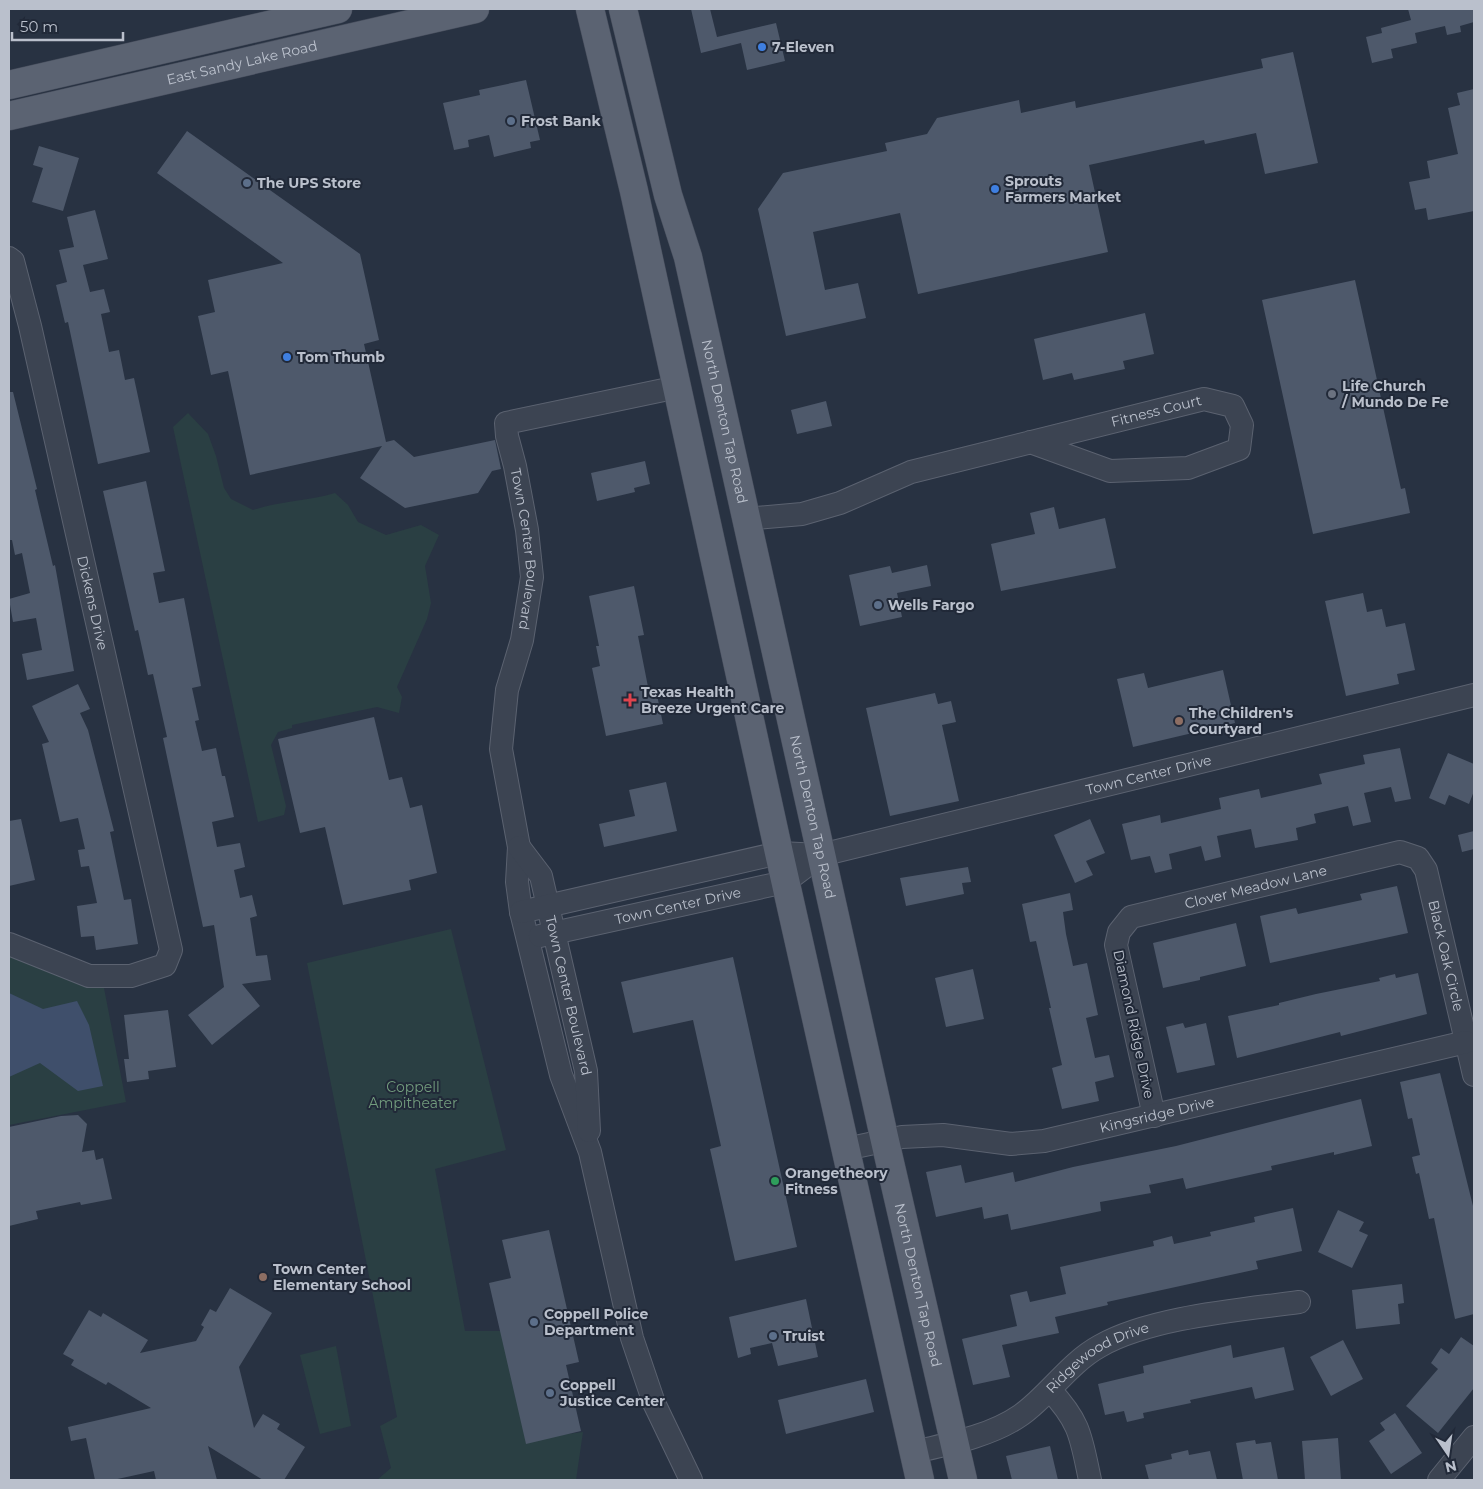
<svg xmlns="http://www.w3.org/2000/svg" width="1483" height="1489" font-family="Montserrat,sans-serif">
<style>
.green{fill:#2a3f43}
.water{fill:#3f4f6b}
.building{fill:#4e596b}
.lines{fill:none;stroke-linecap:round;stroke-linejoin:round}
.minor-casing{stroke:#5b6270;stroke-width:24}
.major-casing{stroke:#464d5c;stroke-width:29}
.minor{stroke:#3c4452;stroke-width:22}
.major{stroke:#5b6372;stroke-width:28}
.shop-dot{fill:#3f7fe0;stroke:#212938;stroke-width:2}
.service-dot{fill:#5c6f8a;stroke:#212938;stroke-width:2}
.worship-dot{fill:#6b7280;stroke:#212938;stroke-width:2}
.health-dot{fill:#e0444e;stroke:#212938;stroke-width:2}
.education-dot{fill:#8d6e63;stroke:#212938;stroke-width:2}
.leisure-dot{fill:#2e9e5b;stroke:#212938;stroke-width:2}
.labels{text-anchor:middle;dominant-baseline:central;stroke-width:4;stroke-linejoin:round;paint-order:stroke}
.poi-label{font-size:14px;font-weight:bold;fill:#bac0cc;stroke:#212938;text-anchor:start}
.street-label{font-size:14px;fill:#bac0cc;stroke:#212938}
.park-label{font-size:14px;fill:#729c7d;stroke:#212938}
</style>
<rect width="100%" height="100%" fill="#283242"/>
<!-- green -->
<path class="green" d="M188,413L208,434L216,456L224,488L231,499L253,510C280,501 308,501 335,493L348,505L358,522L386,535L421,525L439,535L425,566L431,603L427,619L397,687L402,697L399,713L377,707L292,725V728L278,732L271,745L286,806L284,815L258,822L173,427Z
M451,929L506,1150L435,1169L465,1331H508L537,1438L583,1432L576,1480H377L391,1468L380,1426L397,1417L307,963Z
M9,954L104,988L126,1102L9,1125Z
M336,1346L351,1426L320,1434L300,1355Z"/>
<!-- water -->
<path class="water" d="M9,993L43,1009L77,1001L89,1025L103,1086L78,1091L40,1063L9,1077Z"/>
<!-- building -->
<path class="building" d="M691,9H710L717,37L776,23L785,61L747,70L741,43L701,53Z
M1408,9H1474V22L1460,26L1461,32L1447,35L1445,26L1415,33L1417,43L1391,49L1393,58L1372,63L1366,37L1382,33L1381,28L1411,20Z
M1293,52L1318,163L1265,174L1256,133L1205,144L1204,140L1089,165L1108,252L918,294L900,213L813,232L825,290L858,283L866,318L786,336L758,209L783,173L887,151L885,143L927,134L937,118L1019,100L1021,113L1075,101L1076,108L1263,68L1261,59Z
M526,80L540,140L530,142L531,148L494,157L489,135L468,140L469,147L454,150L443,103L480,95L479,90Z
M1474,89V211L1428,220L1426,208L1415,210L1409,182L1430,178L1427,161L1458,154L1448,108L1460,105L1457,93Z
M187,131L360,254L379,340L364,344L386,442L394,440L414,457L495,440L501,469L492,471L478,493L405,508L360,478L382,446L250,475L228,371L211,375L198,316L215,312L208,280L283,263L157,173Z
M39,146L79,158L63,211L32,202L43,168L33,165Z
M95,210L108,259L83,265L90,292L104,289L110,312L101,314L109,352L119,350L125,380L134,378L150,452L98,464L68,322L65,323L56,285L67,282L59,250L74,247L67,217Z
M1355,280L1401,489L1405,488L1410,513L1313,534L1262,300Z
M1145,313L1154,354L1123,361L1125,369L1074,380L1072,373L1043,380L1034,339Z
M9,392H13L37,489L35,490L53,566L55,565L74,671L27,680L22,654L42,650L36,618L13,622L9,599L30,593L22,553L15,555L12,540H9Z
M826,401L832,426L797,434L791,410Z
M645,461L650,484L634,488L635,492L597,501L591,473Z
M146,481L165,571L153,573L159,603L184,598L201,686L192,688L199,720L195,721L202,751L216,748L222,776H225L234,817L212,822L217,847L240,843L245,867L234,870L240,898L252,895L257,916L250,918L256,956L267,955L271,980L242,984L260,1006L212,1045L188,1015L224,987L214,925L203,927L163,738L167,737L153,674L148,675L138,630L135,631L103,491Z
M1054,507L1059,529L1105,518L1116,568L1001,591L991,544L1035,534L1030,513Z
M927,565L931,586L897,593L902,617L860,626L849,575L890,566L892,573Z
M634,586L644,635L638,636L650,697L657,695L663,724L606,736L592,668L600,666L596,646H599L589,596Z
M1363,593L1367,612L1382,609L1386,627L1405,623L1415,670L1397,674L1399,684L1346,696L1325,601Z
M1223,670L1235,723L1133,747L1117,679L1144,673L1148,688Z
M78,684L90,709L80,713L88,730L114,831L110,832L124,900L131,899L138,944L96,950L94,936L81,937L77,906L97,903L89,866L81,867L78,850L85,849L78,818L60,822L42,744L49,742L32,706Z
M935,693L938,704L951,701L956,722L942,725L959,801L890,816L866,708Z
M374,717L389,780L402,777L410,808L422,805L437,873L409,880L411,890L343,905L325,827L300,833L278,739Z
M1400,748L1411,799L1395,802L1391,787L1364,793L1371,822L1353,826L1348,806L1314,814L1316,823L1296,828L1298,840L1255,848L1251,829L1217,836L1221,857L1205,861L1201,846L1169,854L1172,869L1155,873L1150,856L1131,860L1122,824L1160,815L1161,823L1221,809L1219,798L1259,789L1261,798L1322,784L1319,774L1365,764L1363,755Z
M1448,753L1474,764V791L1469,804L1449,795L1445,805L1429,798Z
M666,782L677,831L604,847L599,824L635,816L629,790Z
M21,819L35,880L9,886V821Z
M1090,819L1105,853L1086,861L1093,875L1075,883L1054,835Z
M1474,831V849L1462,852L1458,835Z
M968,867L971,882L962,883L964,894L906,906L900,878Z
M1397,886L1408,933L1270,963L1260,916L1296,908L1298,914L1362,900L1360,894Z
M1070,893L1073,910L1063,912L1066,934L1073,966L1087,963L1098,1015L1086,1018L1095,1058L1109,1055L1114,1077L1095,1082L1099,1101L1062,1109L1052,1068L1062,1065L1049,1008H1051L1036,941L1030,942L1022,904Z
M1236,923L1246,966L1200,977V980L1163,988L1153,943Z
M733,957L797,1247L735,1261L710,1149L721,1146L693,1020L633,1033L621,982Z
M973,969L984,1019L946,1027L935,978Z
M1418,973L1427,1014L1341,1036L1340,1032L1237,1058L1228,1016L1279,1005V1003L1316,994L1380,981L1379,978L1395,974L1396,978Z
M168,1010L176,1067L148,1071L149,1079L127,1082L124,1059H129L124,1015Z
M1183,1023L1185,1028L1206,1023L1215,1065L1177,1073L1166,1027Z
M1440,1073L1474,1210V1314L1455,1319L1434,1218L1429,1219L1419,1173L1416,1174L1412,1157L1420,1155L1412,1118L1408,1119L1400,1082Z
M1361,1099L1372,1146L1334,1155V1152L1271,1166L1272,1170L1186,1189L1183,1178L1149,1185L1151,1193L1100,1202L1101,1211L1011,1230L1008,1214L984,1219L982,1207L936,1217L926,1172L961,1165L965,1183L1013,1172L1015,1182L1073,1167L1176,1146Z
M78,1115L87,1124L82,1152L94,1150L96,1160L103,1158L112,1199L81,1205L80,1202L36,1211L38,1219L9,1226V1127L61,1116Z
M1293,1208L1302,1251L1256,1261L1258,1269L1107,1302L1108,1305L1055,1317L1059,1333L1002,1345L1010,1377L973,1385L962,1339L1017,1326L1010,1295L1027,1291L1030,1302L1066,1294L1060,1267L1154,1246L1153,1241L1172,1236L1174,1244L1211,1236L1210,1232L1255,1222L1254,1217Z
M1338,1210L1364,1222L1359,1231L1368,1235L1352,1268L1318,1252Z
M549,1230L579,1362L566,1365L581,1431L526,1444L489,1283L511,1278L502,1240Z
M1402,1284L1404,1303L1398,1304L1400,1324L1356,1329L1352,1290Z
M230,1288L272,1313L239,1367L254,1428L263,1414L280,1424L277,1429L305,1447L284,1480H263L208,1446L217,1480H156L154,1471L113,1480H95L86,1438L71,1441L68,1427L151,1408L108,1382L106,1385L71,1365L74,1360L63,1354L89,1310L101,1317L103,1313L148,1340L140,1353L196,1341L204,1327L201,1325L210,1309L216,1312Z
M806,1299L818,1357L778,1366L772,1343L750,1348L751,1354L738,1358L729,1317Z
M1461,1337L1474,1346V1388L1438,1433L1406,1406L1438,1369L1431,1363L1441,1348L1449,1354Z
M1343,1340L1363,1379L1331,1396L1310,1357Z
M1231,1345L1233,1358L1284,1347L1294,1390L1255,1399L1252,1387L1190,1400L1191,1403L1143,1413L1144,1418L1127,1422L1124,1411L1105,1415L1098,1384L1144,1373L1143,1366Z
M866,1379L874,1412L786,1434L778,1400Z
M1395,1413L1422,1453L1391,1474L1369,1441L1385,1430L1380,1423Z
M1338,1438L1341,1480H1305L1302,1441Z
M1255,1440L1256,1444L1271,1442L1278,1480H1243L1236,1443Z
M1050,1446L1058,1480H1012L1006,1456Z
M1188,1450L1189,1455L1210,1451L1217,1480H1149L1145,1465L1172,1459L1171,1454Z"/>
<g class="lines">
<!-- minor casing -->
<g class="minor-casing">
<g id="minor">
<path id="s1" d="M9,258L13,261L30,326L171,950L165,965L131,976H89L9,944"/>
<path id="s2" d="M678,387L506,423L507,436L515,466L527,530L532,577L522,640L507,690L501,749L519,847L517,882L521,912L561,1075L590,1152L632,1338L654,1403L691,1480"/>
<path id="s3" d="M746,519L802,514L840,503L911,472L1204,399L1233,406L1242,425L1239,449L1188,468L1110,471L1030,442"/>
<path id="s4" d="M519,847L541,876L586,1071L589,1131"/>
<path id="s5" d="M521,912L779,853L821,855L1474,695"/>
<path id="s6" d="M540,936L785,882L821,855"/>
<path id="s7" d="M1154,1116L1116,945L1119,932L1131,917L1400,852L1418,858L1426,870L1474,1075"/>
<path id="s8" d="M846,1149L902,1137L943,1135L1011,1144L1044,1141L1466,1042"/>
<path d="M1050,1390C1081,1423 1081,1438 1090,1480"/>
<path id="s9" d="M914,1452C949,1444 991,1436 1021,1415C1049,1395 1069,1363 1100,1346C1151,1317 1241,1310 1299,1302"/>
<path d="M1439,1480L1474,1437"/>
</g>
</g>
<!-- major casing -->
<g class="major-casing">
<g id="major">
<path d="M590,9L634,191L779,853L920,1480"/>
<path id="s10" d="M623,9L668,195L688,257L885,1141L963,1480"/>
<path d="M9,85L338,9"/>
<path id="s11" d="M9,116L475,9"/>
</g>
</g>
<!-- minor -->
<use href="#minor" class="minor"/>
<!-- major -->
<use href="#major" class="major"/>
</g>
<!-- markers -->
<g class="shop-dot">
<circle cx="762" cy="47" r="5"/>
<circle cx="995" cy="189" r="5"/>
<circle cx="287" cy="357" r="5"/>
</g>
<g class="service-dot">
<circle cx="511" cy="121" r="5"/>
<circle cx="247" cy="183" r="5"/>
<circle cx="878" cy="605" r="5"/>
<circle cx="534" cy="1322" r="5"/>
<circle cx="773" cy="1336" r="5"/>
<circle cx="550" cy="1393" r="5"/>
</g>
<circle class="worship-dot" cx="1332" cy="394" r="5"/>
<path class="health-dot" d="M627.5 692.5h5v5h5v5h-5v5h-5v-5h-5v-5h5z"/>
<g class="education-dot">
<circle cx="1179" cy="721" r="5"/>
<circle cx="263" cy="1277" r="5"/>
</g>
<circle class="leisure-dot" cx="775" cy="1181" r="5"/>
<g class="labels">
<!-- poi labels -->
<g class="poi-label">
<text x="772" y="47">7-Eleven</text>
<text x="521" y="121">Frost Bank</text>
<text x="1005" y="181">Sprouts<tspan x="1005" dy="16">Farmers Market</tspan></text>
<text x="257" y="183">The UPS Store</text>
<text x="297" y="357">Tom Thumb</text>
<text x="1342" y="386">Life Church<tspan x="1342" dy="16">/ Mundo De Fe</tspan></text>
<text x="888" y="605">Wells Fargo</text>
<text x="641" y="692">Texas Health<tspan x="641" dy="16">Breeze Urgent Care</tspan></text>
<text x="1189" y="713">The Children's<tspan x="1189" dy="16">Courtyard</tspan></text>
<text x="785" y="1173">Orangetheory<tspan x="785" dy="16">Fitness</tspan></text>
<text x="273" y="1269">Town Center<tspan x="273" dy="16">Elementary School</tspan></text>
<text x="544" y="1314">Coppell Police<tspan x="544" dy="16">Department</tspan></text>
<text x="783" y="1336">Truist</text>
<text x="560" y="1385">Coppell<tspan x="560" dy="16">Justice Center</tspan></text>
</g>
<!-- street labels -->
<g class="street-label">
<text stroke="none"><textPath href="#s11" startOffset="239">East Sandy Lake Road</textPath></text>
<text stroke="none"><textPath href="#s3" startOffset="426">Fitness Court</textPath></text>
<text stroke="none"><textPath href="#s10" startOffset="425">North Denton Tap Road</textPath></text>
<text stroke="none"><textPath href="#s2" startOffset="304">Town Center Boulevard</textPath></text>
<text stroke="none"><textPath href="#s1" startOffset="356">Dickens Drive</textPath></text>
<text stroke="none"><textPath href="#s5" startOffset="644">Town Center Drive</textPath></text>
<text stroke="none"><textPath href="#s10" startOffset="830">North Denton Tap Road</textPath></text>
<text stroke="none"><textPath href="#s7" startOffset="336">Clover Meadow Lane</textPath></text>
<text stroke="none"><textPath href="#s6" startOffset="141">Town Center Drive</textPath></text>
<text stroke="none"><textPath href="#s7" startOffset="606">Black Oak Circle</textPath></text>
<text stroke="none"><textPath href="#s4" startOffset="159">Town Center Boulevard</textPath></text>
<text transform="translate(1134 1024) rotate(78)">Diamond Ridge Drive</text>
<text stroke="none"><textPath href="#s8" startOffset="316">Kingsridge Drive</textPath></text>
<text stroke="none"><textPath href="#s10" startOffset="1310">North Denton Tap Road</textPath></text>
<text stroke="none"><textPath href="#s9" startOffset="211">Ridgewood Drive</textPath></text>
</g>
<!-- park labels -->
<g class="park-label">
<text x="413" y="1087">Coppell<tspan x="413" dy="16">Ampitheater</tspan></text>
</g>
</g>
<!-- border -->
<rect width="1483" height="1489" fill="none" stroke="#bac0cc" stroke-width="20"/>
<!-- north arrow -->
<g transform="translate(1448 1454) rotate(167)" stroke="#212938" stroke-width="4" paint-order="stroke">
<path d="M0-4L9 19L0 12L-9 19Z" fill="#bac0cc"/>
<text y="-8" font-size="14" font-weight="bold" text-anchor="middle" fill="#bac0cc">N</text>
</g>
<!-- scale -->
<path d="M12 32v8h111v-8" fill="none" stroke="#bac0cc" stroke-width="2.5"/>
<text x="20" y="32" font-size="15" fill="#bac0cc" stroke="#212938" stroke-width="4" paint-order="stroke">50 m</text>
</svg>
